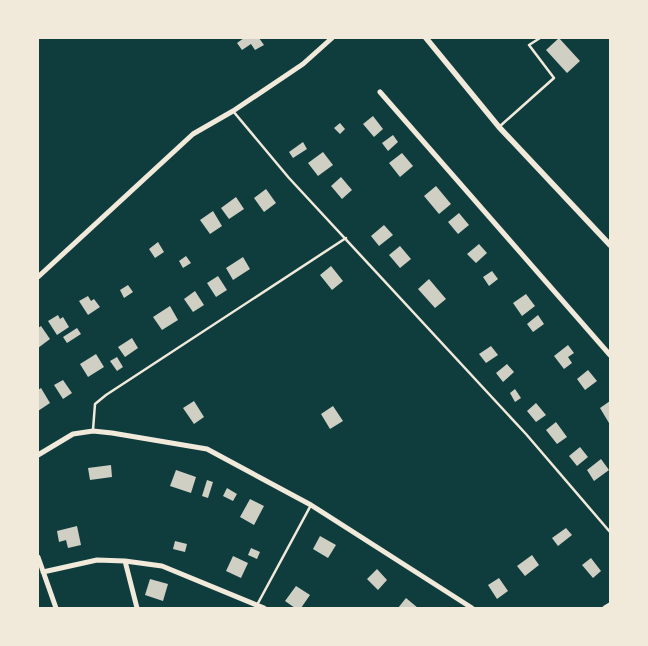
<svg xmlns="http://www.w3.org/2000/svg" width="648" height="646" font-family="Ubuntu,sans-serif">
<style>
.building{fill:#cfcfc3}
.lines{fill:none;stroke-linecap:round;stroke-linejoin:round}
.service{stroke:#f1e9da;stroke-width:2.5}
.minor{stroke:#f1e9da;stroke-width:5}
.tertiary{stroke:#f1e9da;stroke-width:5.5}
</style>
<rect width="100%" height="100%" fill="#0f3d3e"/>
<!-- building -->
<path class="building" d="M244,38H259L264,45L255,50L251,44L242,50L237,43Z
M559,38L580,61L567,73L546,50Z
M373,116L383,129L374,137L363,124Z
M340,123L345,129L340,134L334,128Z
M393,135L398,142L388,151L382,143Z
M303,142L307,149L293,158L289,152Z
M323,152L333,165L318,176L308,163Z
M402,153L413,166L400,177L389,163Z
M341,177L352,190L342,199L331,186Z
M436,186L451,204L439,214L424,196Z
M266,189L276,203L264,212L254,198Z
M236,197L244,209L229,219L221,208Z
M213,211L222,226L210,234L200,220Z
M459,213L469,225L458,234L448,222Z
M384,225L393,235L379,246L371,236Z
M158,242L164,252L155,258L149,249Z
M479,244L487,253L476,263L467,254Z
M400,246L411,259L400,268L389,255Z
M186,256L191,263L183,268L179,261Z
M243,257L250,269L233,280L226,268Z
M331,266L343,281L332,290L320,275Z
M492,271L498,279L489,286L483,277Z
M218,276L227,290L216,297L207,283Z
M429,279L446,299L435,308L418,289Z
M128,285L133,292L124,298L120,290Z
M195,291L204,305L193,312L184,299Z
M526,294L535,306L522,316L513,303Z
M88,296L91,301L94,299L100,307L88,315L79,301Z
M170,306L178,320L162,330L153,317Z
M58,315L60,319L63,317L69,327L57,335L48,321Z
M538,315L544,324L533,332L527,324Z
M41,326L50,339L38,348V328Z
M77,328L81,334L67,343L63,337Z
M132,338L138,348L125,357L118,347Z
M568,345L574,353L568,357L572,363L564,369L554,356Z
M491,346L498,355L486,363L479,354Z
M96,354L104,367L88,377L80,364Z
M117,357L123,367L117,371L110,361Z
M507,364L514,372L503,382L496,373Z
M588,370L597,381L585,390L577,379Z
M63,380L72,393L63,399L54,385Z
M41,388L50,403L38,411V390Z
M515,389L521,398L515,402L510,393Z
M194,401L204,417L194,424L183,408Z
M610,401V421L609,423L600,408Z
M536,403L546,415L536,422L527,411Z
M333,406L343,421L330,429L321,414Z
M556,422L567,437L557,444L546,430Z
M580,447L588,457L577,466L569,456Z
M601,459L609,470L594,481L587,470Z
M111,465L112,477L90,480L88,468Z
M176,470L196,477L191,493L170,486Z
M207,480L213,482L208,498L202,496Z
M227,488L237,494L233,501L223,496Z
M250,499L264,506L254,525L240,517Z
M77,526L81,545L68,548L66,540L59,542L57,531Z
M566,528L572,535L558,546L552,538Z
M320,536L336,545L328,558L313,549Z
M175,541L187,544L185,552L173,549Z
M251,548L260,552L257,559L248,555Z
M532,555L539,565L525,576L517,566Z
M233,556L248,563L241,578L226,571Z
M591,558L601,571L593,578L582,565Z
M377,569L387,580L378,590L367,579Z
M499,578L508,591L497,599L488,585Z
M150,579L168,584L163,601L145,595Z
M296,586L310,595L301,608H295L285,601Z
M406,598L418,608H398Z"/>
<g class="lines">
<!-- service -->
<path class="service" d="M233,111L289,178L526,434L610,532
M499,127L554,78L529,45L540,38
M93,430L95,404L106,395L346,238
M257,605L311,505"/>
<!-- minor -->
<path class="minor" d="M380,92L610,355
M38,277L193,134L233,111L303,64L332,38
M38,455L73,434L93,431L112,433L207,449L311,505L472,608
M38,557L56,608
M125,561L137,608
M43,572L97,560L125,561L162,566L264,608
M605,608L610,605"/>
<!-- tertiary -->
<path class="tertiary" d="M426,38L499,127L610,245"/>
</g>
<!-- border -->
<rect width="648" height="646" fill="none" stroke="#f1e9da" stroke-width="78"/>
</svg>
